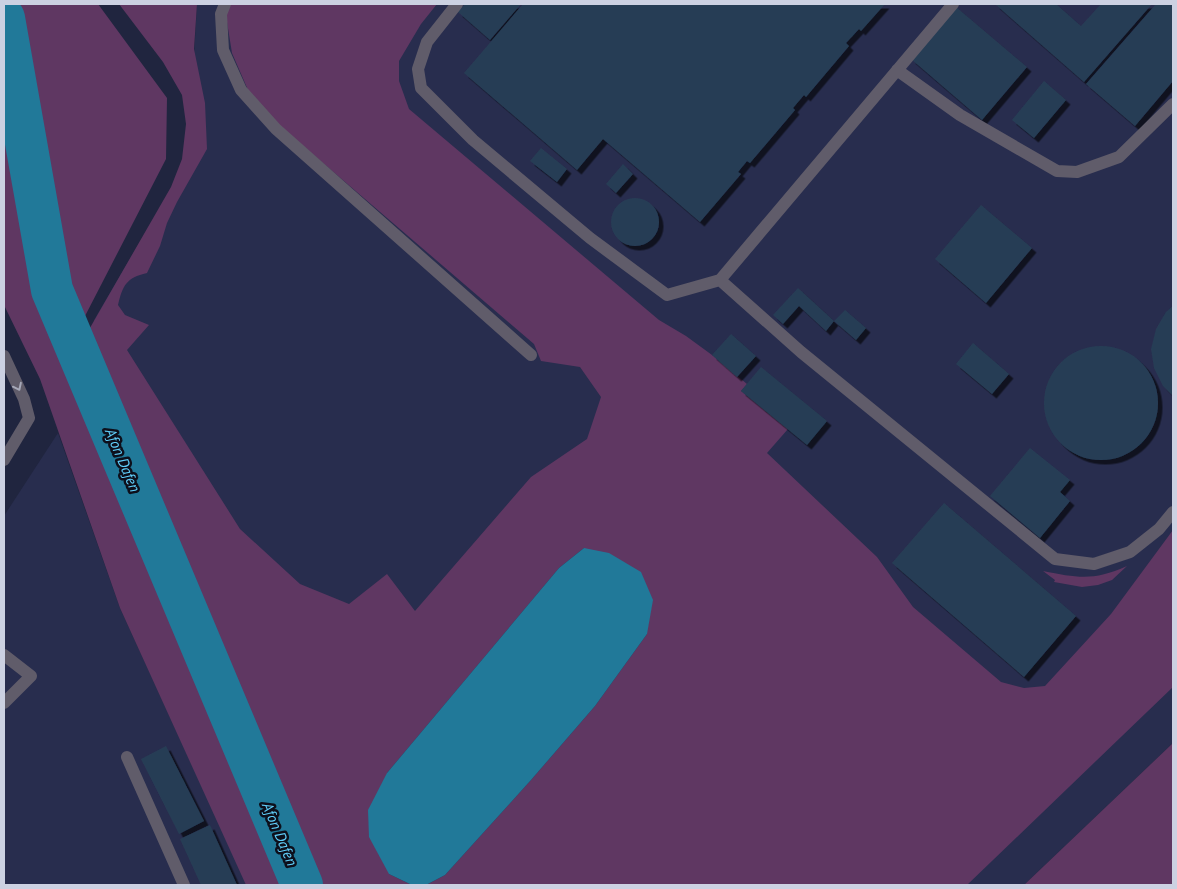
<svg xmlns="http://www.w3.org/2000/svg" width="1177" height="889" font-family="'PT Sans',sans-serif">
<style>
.built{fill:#282d4e}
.green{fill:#5f3762}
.water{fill:#217999}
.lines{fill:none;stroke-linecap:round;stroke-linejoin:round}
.river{stroke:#217999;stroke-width:42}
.building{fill:#273d55;filter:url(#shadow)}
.lane{stroke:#605c6a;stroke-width:12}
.oneway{stroke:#a6a8b8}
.labels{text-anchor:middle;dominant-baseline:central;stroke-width:5;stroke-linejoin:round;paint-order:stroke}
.water-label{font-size:15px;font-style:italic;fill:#60cef9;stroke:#0d0f1b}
</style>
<defs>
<filter id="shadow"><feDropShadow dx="4.5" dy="4.5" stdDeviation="0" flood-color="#0009"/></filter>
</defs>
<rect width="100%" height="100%" fill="#20253f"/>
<!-- built -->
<path class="built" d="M197,4H1173V743L1024,885H362L94,320L188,160Z
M58,433L120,608L247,885H4V516Z"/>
<!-- green -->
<path class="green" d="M4,4H98L167,98L166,159L84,318L62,355L288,885H246L120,608L40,379L4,305Z
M119,4H197L194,49L205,103L207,149L177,202L167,223L160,246L147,273C126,278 123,285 118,305L125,315L149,325L127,350L240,529L300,584L349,604L387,574L415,611L531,477L587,439L601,397L580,367L541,361L534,344L281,127L248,90L232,53L226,16L230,4H437L421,24L399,61V81L409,109L659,320L686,336L712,355L747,384L741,391L788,429L767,453L877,557L913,607L1001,682L1024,688L1045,686L1111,614L1173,530V687L967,885H426L445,875L531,780L595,706L647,634L584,548L559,568L387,773L389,874L412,885H308L83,340L171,187L182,159L186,124L182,95L163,62Z
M1127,566L1112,580L1098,585L1082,587L1054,582L1055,580L1043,571C1078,578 1094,581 1127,566Z
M1173,743V885H1024Z"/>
<!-- water -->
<path class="water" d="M584,548L609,553L641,572L653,600L647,634L595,706L531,780L445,875L426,885H412L389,874L369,837L368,810L387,773L559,568Z"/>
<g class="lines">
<!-- river -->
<path class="river" d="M4,18L52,290L302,885"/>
</g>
<!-- building -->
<path class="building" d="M465,4H521L490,40L458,12Z
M523,4H885L861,31L859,29L846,43L849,46L806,97L804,95L793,108L795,110L750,163L747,161L738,172L741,174L700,222L603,139L577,170L464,73Z
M995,4H1056L1081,26L1101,4H1152L1084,82Z
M1156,4H1173V81L1135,126L1086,84Z
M956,7L1027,67L982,120L911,59Z
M1044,81L1066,100L1034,138L1012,120Z
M541,148L567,169L557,182L530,161Z
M623,164L633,174L616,193L606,184Z
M611 222a24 24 0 1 1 48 0a24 24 0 1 1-48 0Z
M981,205L1032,248L986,303L935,259Z
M798,288L834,321L845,310L866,328L856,340L834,321L826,331L799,306L783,324L773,315Z
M1173,306V396L1163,386L1154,368L1151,349L1156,329L1166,312Z
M731,334L756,356L737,377L712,355Z
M973,343L1009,374L992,394L956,364Z
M1044 403a57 57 0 1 1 114 0a57 57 0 1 1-114 0Z
M761,367L827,421L807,445L741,391Z
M1030,448L1070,480L1060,492L1070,501L1040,538L990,496Z
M944,503L1076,616L1024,677L892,563Z
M166,746L204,821L179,834L141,759Z
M210,825L237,885H201L180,839Z"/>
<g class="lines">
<!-- lane -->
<path class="lane" d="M225,4L221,14L223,50L241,90L276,129L531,355
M457,4L427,42L418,69L421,88L473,140L590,238L667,295L720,280L953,4
M897,70L960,115L1057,171L1077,172L1119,157L1173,104
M720,280L801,352L1055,559L1094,564L1130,552L1159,529L1173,512
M4,356L24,399L29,418L4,460
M4,655L31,676L4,703
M127,757L184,885"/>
</g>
<!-- one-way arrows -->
<defs><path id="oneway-chevron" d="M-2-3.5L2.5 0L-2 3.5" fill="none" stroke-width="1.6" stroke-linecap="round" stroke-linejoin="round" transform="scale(1.25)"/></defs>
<use class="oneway" href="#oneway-chevron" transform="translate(18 387) rotate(64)"/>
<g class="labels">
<!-- water labels -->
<g class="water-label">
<text transform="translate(123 460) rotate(67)">Afon Dafen</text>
<text transform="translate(280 834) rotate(67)">Afon Dafen</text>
</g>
</g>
<!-- border -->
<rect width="1177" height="889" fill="none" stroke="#ccd1e2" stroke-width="10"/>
</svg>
